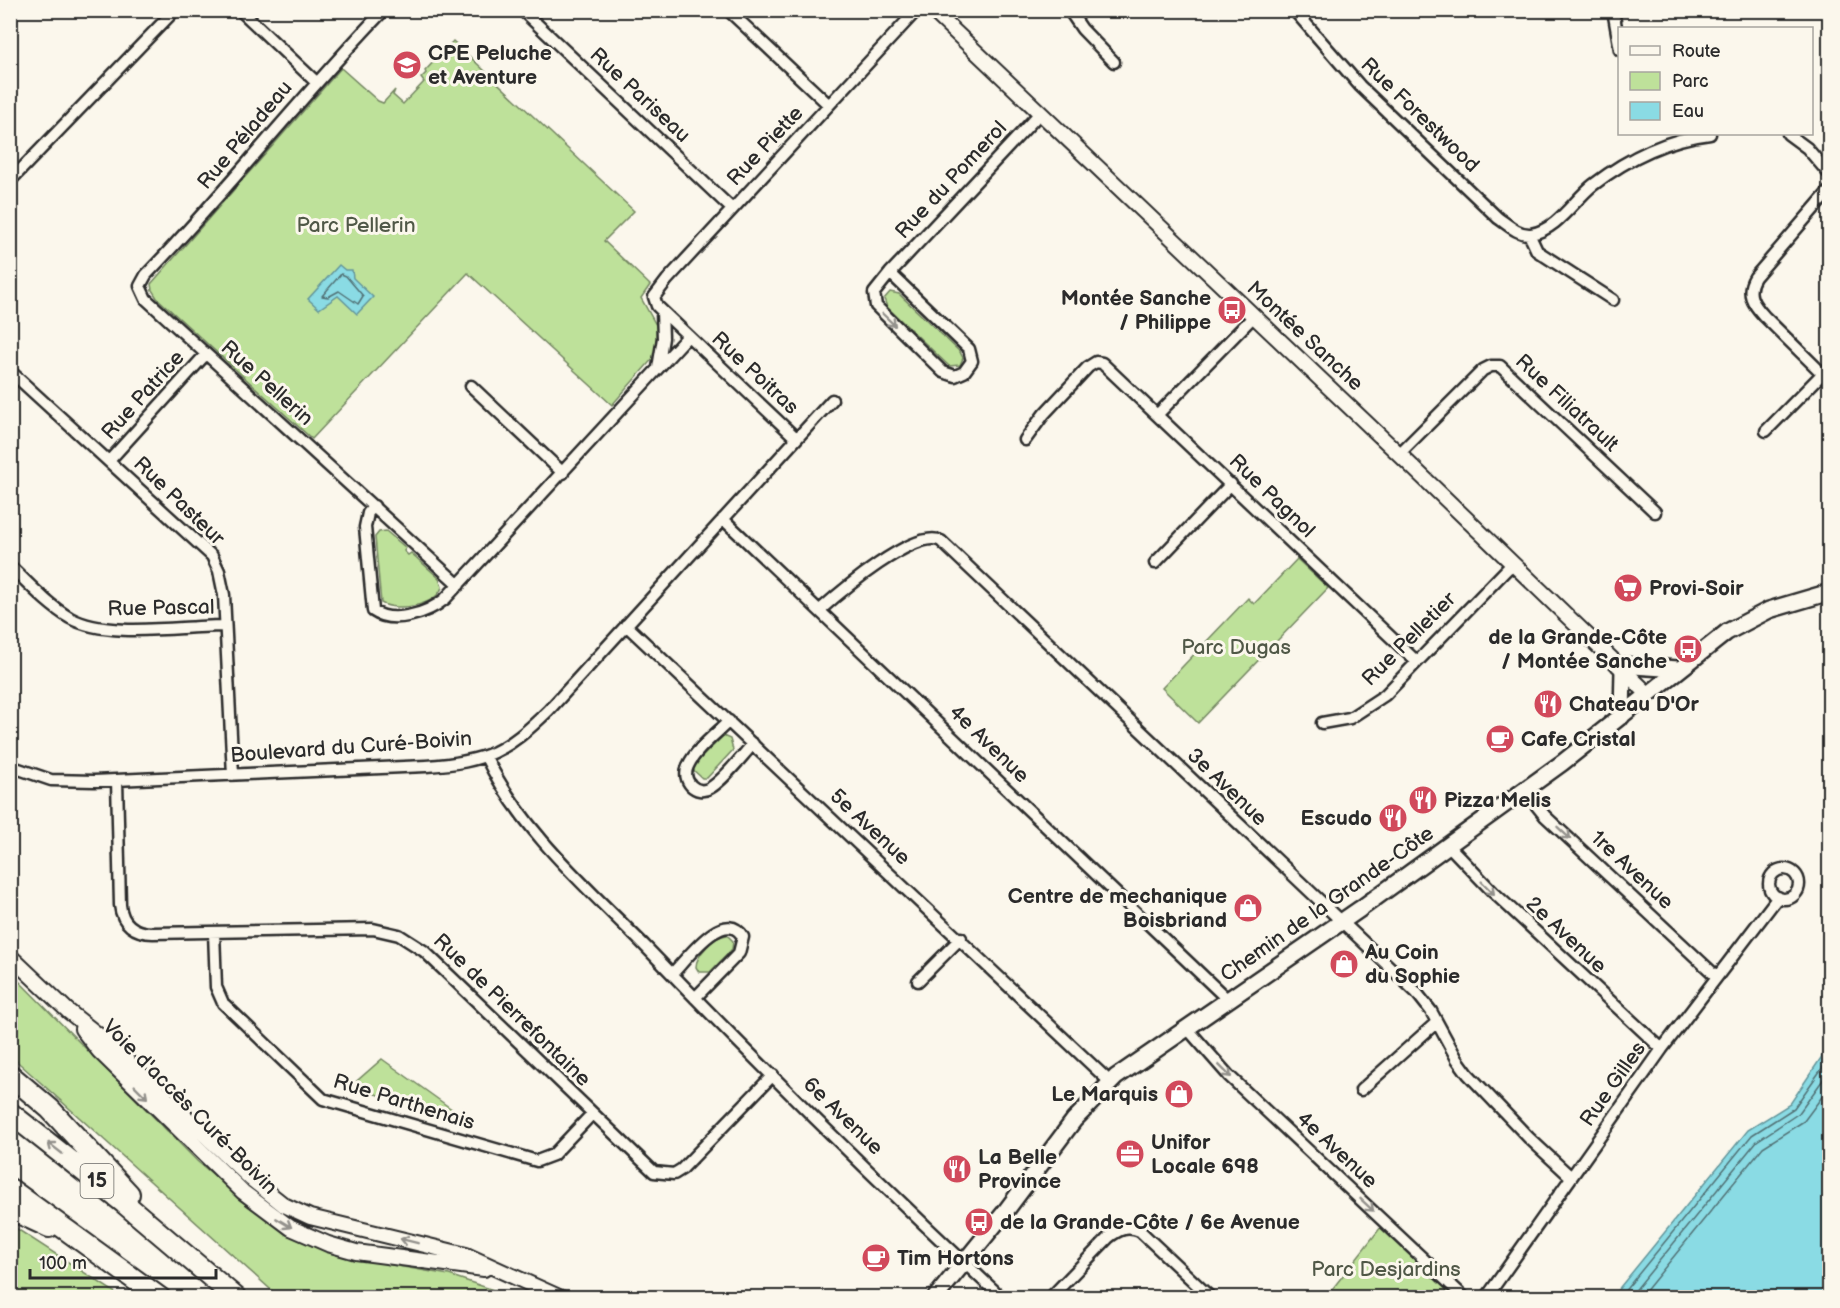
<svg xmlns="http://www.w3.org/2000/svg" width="1840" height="1308" font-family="'Balsamiq Sans',sans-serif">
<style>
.green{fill:#bee19a;stroke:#748662;stroke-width:1.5}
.water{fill:#8adbe4;stroke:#64959a;stroke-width:1.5}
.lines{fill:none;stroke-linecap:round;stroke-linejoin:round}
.shore{stroke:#517175;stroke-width:1.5}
.minor-casing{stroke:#2b2b2b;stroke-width:15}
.tertiary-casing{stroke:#2b2b2b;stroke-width:18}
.secondary-casing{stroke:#2b2b2b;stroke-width:20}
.motorway-casing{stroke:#2b2b2b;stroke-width:24}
.minor{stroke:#fbf7ec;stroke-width:10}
.tertiary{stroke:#fbf7ec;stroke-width:14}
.secondary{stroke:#fbf7ec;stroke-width:15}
.motorway{stroke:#fbf7ec;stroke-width:20}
.oneway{stroke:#93918c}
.labels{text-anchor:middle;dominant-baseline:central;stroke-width:6;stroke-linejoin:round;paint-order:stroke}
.shield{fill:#fbf7ec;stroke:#696865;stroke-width:1.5}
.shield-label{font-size:20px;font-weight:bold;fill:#2b2b2b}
.poi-label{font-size:21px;font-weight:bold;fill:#2b2b2b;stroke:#fbf7ec;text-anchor:start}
.street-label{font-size:21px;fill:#2b2b2b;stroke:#fbf7ec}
.park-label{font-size:21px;fill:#505847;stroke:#fbf7ec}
</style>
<rect width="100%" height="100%" fill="#fbf7ec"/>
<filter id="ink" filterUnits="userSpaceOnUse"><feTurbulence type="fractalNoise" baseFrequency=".0167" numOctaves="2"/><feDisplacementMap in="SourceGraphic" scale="12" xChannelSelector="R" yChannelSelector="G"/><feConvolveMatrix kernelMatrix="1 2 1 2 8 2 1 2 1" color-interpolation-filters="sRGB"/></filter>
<g filter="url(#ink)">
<!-- green -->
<path class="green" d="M453,41L634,211L604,241L650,285L641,298L657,327L655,356L612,405L468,273L312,439L157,298L152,290L151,284L341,68L378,101L383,103L395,90L393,95L403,104L424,82L421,78L426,73L425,71Z
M890,292L899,294L960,352L963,358L960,365L949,366L887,307L884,299Z
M386,531L406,548L404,551L408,555L411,553L439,578L442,587C436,606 397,612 381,603L375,537L379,532Z
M1297,559L1328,588L1198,723L1162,688L1248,598L1254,604Z
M723,736L730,739L733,750L707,778H702L691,768Z
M727,935L733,941L732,949L710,972H699L696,967C696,955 714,936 727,935Z
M11,973L198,1162L286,1234L341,1256L449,1275L514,1297H279L11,1056Z
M382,1059L467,1120L350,1087Z
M10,1225H11L122,1297H11Z
M1381,1227L1455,1297H1326Z"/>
<!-- water -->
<path class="water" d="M339,265L345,270H352L353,278L373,297L357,314L338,296L319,309L308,299Z
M1829,1046V1297H1612L1748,1130L1790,1104Z"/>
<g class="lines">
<!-- shore -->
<path class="shore" d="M341,274L346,276L363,296L358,304L339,291L328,297L322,296Z
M1619,1298L1752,1135L1794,1108L1830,1057
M1629,1298L1757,1141L1799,1113L1830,1070
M1640,1298L1763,1147L1804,1121L1830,1086"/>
<!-- minor casing -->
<g class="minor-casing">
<path id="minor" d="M240,10L316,82
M384,10C301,96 228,190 146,275L140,286L146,299L459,585
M522,10L732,209
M728,10L829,105
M1069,10L1082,29L1114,62
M1294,10L1360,86L1498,218C1508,225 1518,235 1531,234C1557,230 1574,200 1593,185C1628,158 1667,139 1710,134
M1613,10L1620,50
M1788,134L1807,148L1830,175
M10,181L175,10
M1830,190L1755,277C1745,293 1753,304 1764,316L1830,381
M1529,234L1537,251L1613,300
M890,273L969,349L972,361L964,372L955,376L943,372L876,306L874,293L890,273L1040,113
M658,368L663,338L662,311
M10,371L212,556L219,571L224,595L233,775
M471,386L563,473
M1158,414L1254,316
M1766,431L1822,374
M796,438L657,306L654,297L667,280L917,10
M1025,440L1044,414L1088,367L1096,362L1102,363L1417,662
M1399,454L1483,370L1491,366H1500L1655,512
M109,461L206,354
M374,506L368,513L365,527L373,611C393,625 428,613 445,599L688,336
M723,519L1227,999
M1155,563L1231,484
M10,566C29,584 48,605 70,618C108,639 181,626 225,626
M820,610C839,593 916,527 941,541L1416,992L1431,1011L1457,1059L1468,1074L1529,1138L1571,1177
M626,625L1110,1082
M729,721C716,734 695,750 688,766C681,781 696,796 710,788C724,780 742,756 753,744
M1322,723L1350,718L1385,695L1513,563
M486,757C522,832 589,889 646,947C761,1067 880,1184 1002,1298
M10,766L51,780L94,781L426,766C487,762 506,752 549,710L832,400
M117,780L120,905C122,924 135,933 153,933L373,929L399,935L424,951L654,1172L674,1174L682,1169L773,1075
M1524,790L1545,816L1716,976
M1448,845L1493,892L1662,1049
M1769 884a15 15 0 1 1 30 0a15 15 0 1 1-30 0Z
M214,932L216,987L223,1003L323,1099L537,1161L553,1155L592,1114
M672,974C686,960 725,905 743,937L739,953L695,998
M918,981L961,938
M1186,1027L1229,1076L1465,1298
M1361,1090L1437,1022
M1050,1298L1108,1238C1119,1229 1127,1226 1140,1231L1211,1298
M1486,1298L1662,1049L1778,897"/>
</g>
<!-- tertiary casing -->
<g class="tertiary-casing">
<path id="tertiary" d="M932,10L1399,454L1647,693
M10,956L68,1011L107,1042L250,1178L284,1205L310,1217L466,1255L561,1298
M82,1029L99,1051L243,1192L291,1228L328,1244L356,1252L484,1269"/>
</g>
<!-- secondary casing -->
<g class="secondary-casing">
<path id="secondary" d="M1619,665L1678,669
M1622,716L1623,669
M935,1298L1005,1212L1074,1120L1116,1077L1360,909L1562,763L1727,632L1769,610L1830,592"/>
</g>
<!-- motorway casing -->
<g class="motorway-casing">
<path id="motorway" d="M10,1075L50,1109L129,1194
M10,1113L124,1203L236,1298
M10,1189L160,1298
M10,1209L49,1227"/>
</g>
<!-- minor -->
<use href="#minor" class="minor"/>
<!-- tertiary -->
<use href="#tertiary" class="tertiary"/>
<!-- secondary -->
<use href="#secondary" class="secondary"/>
<!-- motorway -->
<use href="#motorway" class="motorway"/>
</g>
<!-- one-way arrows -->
<defs><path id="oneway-shaft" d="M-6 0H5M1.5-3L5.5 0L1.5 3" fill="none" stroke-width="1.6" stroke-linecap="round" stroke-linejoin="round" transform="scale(1.5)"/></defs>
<g class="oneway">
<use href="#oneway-shaft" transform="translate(889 320) rotate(44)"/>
<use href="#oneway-shaft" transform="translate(1564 833) rotate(43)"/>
<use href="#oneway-shaft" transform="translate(1488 888) rotate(45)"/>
<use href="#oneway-shaft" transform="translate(1225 1071) rotate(45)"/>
<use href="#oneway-shaft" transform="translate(141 1092) rotate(45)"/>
<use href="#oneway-shaft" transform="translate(55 1148) rotate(-142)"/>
<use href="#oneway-shaft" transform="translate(1367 1205) rotate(43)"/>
<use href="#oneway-shaft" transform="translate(284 1223) rotate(31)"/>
<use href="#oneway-shaft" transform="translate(409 1241) rotate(-166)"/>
</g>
</g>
<!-- icons -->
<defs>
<g id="school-disc" transform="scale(1.5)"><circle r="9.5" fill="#d1495b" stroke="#fbf7ec"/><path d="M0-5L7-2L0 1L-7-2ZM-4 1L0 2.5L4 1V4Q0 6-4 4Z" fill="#fff"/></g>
<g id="bus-disc" transform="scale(1.5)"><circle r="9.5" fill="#d1495b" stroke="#fbf7ec"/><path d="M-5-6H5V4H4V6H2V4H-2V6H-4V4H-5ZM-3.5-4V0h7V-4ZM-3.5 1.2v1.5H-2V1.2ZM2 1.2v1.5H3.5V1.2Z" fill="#fff"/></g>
<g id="supermarket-disc" transform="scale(1.5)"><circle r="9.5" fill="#d1495b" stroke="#fbf7ec"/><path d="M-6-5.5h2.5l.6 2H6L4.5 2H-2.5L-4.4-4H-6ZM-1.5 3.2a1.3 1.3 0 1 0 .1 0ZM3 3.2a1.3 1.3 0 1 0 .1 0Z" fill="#fff"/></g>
<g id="restaurant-disc" transform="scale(1.5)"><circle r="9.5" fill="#d1495b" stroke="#fbf7ec"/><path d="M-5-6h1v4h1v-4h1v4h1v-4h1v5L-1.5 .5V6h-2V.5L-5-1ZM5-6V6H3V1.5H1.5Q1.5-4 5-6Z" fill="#fff"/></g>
<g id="cafe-disc" transform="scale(1.5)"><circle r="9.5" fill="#d1495b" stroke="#fbf7ec"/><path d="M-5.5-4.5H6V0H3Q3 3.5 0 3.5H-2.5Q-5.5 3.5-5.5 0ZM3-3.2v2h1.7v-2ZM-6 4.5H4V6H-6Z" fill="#fff"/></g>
<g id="shop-disc" transform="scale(1.5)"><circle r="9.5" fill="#d1495b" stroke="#fbf7ec"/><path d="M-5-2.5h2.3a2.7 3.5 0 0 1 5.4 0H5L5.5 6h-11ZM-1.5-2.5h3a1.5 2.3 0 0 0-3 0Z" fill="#fff"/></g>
<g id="office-disc" transform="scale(1.5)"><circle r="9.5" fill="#d1495b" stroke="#fbf7ec"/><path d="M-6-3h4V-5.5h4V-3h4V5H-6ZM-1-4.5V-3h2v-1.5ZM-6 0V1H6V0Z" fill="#fff"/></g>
</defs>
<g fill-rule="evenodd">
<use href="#school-disc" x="407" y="65"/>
<use href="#bus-disc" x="1232" y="310"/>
<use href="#supermarket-disc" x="1628" y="588"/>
<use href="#bus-disc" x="1688" y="649"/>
<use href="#restaurant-disc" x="1548" y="704"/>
<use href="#cafe-disc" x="1500" y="739"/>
<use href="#restaurant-disc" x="1423" y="800"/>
<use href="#restaurant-disc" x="1393" y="818"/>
<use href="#shop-disc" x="1248" y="908"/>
<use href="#shop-disc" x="1344" y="964"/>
<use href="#shop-disc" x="1179" y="1094"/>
<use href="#office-disc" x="1130" y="1154"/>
<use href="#restaurant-disc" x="957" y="1169"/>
<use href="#bus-disc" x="979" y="1222"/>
<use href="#cafe-disc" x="876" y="1258"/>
</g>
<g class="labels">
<!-- shield labels -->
<rect class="shield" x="80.5" y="1164" width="33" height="34" rx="4.5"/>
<g class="shield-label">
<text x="97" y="1181">15</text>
</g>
<!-- poi labels -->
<g class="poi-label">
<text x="428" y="53">CPE Peluche<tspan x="428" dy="24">et Aventure</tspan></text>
<text x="1211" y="298" text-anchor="end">Montée Sanche<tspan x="1211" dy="24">/ Philippe</tspan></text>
<text x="1649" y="588">Provi-Soir</text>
<text x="1667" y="637" text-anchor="end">de la Grande-Côte<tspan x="1667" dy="24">/ Montée Sanche</tspan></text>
<text x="1569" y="704">Chateau D'Or</text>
<text x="1521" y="739">Cafe Cristal</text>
<text x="1444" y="800">Pizza Melis</text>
<text x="1372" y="818" text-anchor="end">Escudo</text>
<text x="1227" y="896" text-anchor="end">Centre de mechanique<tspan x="1227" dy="24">Boisbriand</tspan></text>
<text x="1365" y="952">Au Coin<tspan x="1365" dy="24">du Sophie</tspan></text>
<text x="1158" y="1094" text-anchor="end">Le Marquis</text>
<text x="1151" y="1142">Unifor<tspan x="1151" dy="24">Locale 698</tspan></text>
<text x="978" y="1157">La Belle<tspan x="978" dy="24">Province</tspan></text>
<text x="1000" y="1222">de la Grande-Côte / 6e Avenue</text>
<text x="897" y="1258">Tim Hortons</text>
</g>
<!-- street labels -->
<g class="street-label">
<text transform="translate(640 95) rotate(43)">Rue Pariseau</text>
<text transform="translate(1420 115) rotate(44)">Rue Forestwood</text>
<text transform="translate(245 135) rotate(-50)">Rue Péladeau</text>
<text transform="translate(765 146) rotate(-47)">Rue Piette</text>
<text transform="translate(951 180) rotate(-47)">Rue du Pomerol</text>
<text transform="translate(1305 336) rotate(43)">Montée Sanche</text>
<text transform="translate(755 373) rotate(43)">Rue Poitras</text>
<text transform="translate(267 383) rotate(42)">Rue Pellerin</text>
<text transform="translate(143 395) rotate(-48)">Rue Patrice</text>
<text transform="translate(1567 403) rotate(43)">Rue Filiatrault</text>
<text transform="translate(1272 496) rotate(44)">Rue Pagnol</text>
<text transform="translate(179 501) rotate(44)">Rue Pasteur</text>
<text transform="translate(161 608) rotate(-1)">Rue Pascal</text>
<text transform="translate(1409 639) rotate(-45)">Rue Pelletier</text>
<text transform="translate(989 744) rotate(44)">4e Avenue</text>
<text transform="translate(351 747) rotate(-4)">Boulevard du Curé-Boivin</text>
<text transform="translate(1227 787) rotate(44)">3e Avenue</text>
<text transform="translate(870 827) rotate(43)">5e Avenue</text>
<text transform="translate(1632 870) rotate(43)">1re Avenue</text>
<text transform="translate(1327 904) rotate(-35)">Chemin de la Grande-Côte</text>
<text transform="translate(1566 935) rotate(43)">2e Avenue</text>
<text transform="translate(512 1010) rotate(44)">Rue de Pierrefontaine</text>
<text transform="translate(1613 1084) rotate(-55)">Rue Gilles</text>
<text transform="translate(404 1102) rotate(17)">Rue Parthenais</text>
<text transform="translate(190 1107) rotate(45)">Voie d'accès Curé-Boivin</text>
<text transform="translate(843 1116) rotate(44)">6e Avenue</text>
<text transform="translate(1337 1150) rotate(43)">4e Avenue</text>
</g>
<!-- park labels -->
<g class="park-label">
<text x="356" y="225">Parc Pellerin</text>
<text x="1236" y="647">Parc Dugas</text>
<text x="1386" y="1269">Parc Desjardins</text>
</g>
</g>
<!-- margin -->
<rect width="1840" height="1308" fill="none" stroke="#fbf7ec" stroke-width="36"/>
<rect x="18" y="18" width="1804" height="1272" fill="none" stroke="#2b2b2b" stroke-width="2" filter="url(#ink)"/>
<!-- legend -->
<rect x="1618" y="27" width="195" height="108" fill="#fbf7ec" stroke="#a8a59f" stroke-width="1.5"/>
<rect x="1630" y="46" width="30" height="9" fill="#fbf7ec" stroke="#a8a59f" stroke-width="1.5"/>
<text x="1672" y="57" font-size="18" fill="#2b2b2b">Route</text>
<rect x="1630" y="72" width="30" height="18" fill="#bee19a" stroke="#a8a59f" stroke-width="1.5"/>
<text x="1672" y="87" font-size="18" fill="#2b2b2b">Parc</text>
<rect x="1630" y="102" width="30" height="18" fill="#8adbe4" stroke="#a8a59f" stroke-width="1.5"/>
<text x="1672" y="117" font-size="18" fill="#2b2b2b">Eau</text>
<!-- scale -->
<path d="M30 1269v9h186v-9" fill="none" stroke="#2b2b2b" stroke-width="3"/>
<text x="39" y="1269" font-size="18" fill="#2b2b2b" stroke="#fbf7ec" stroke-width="4.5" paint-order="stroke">100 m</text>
</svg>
